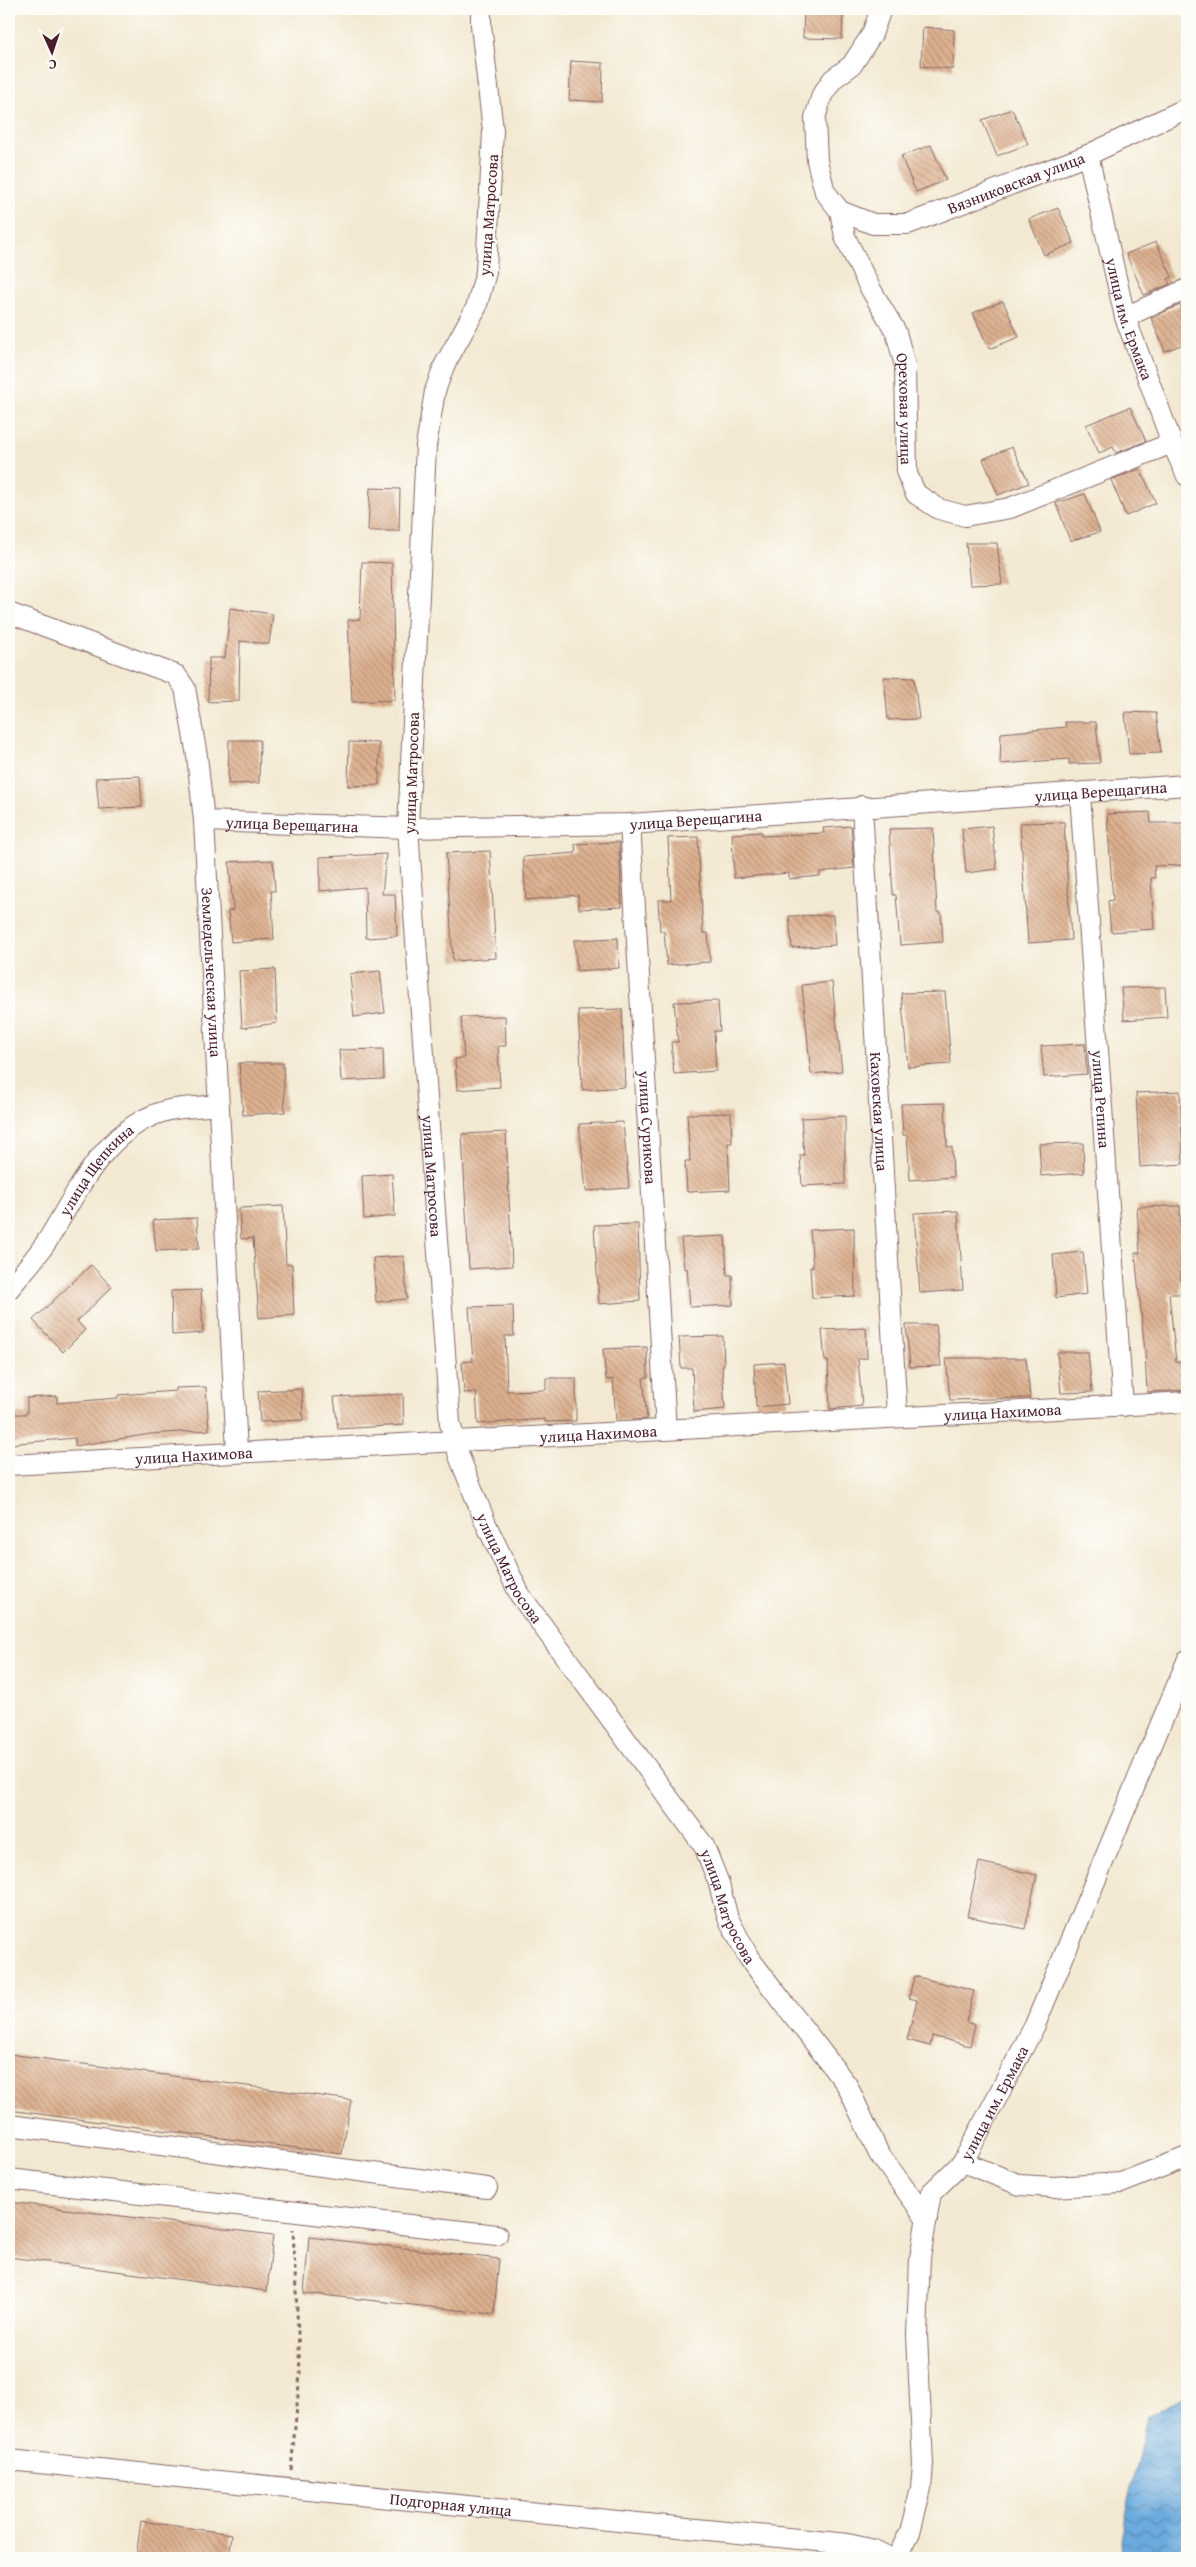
<svg xmlns="http://www.w3.org/2000/svg" width="1196" height="2567" font-family="'Gentium Book Plus',serif">
<style>
.water{fill:url(#water-waves);stroke:#5a6484}
.building{fill:url(#building-back-hatch)}
.lines{fill:none;stroke-linecap:round;stroke-linejoin:round}
.minor-casing{stroke:#856665;stroke-width:22}
.path{stroke:#856665;stroke-width:3;stroke-dasharray:4 4;stroke-linecap:butt}
.minor{stroke:#fff;stroke-width:20}
.labels{text-anchor:middle;dominant-baseline:central;stroke-width:5;stroke-linejoin:round;paint-order:stroke}
.street-label{font-size:16px;fill:#4a1f2b;stroke:#fdfcf7}
</style>
<defs>
<pattern id="water-waves" width="16" height="10" patternUnits="userSpaceOnUse" patternTransform="scale(1.25)"><rect width="16" height="10" fill="#6baade"/><path d="M0 5q4-4 8 0t8 0" fill="none" stroke="#5a8ab4"/></pattern>
<pattern id="building-back-hatch" width="6" height="6" patternUnits="userSpaceOnUse" patternTransform="scale(1.25)"><rect width="6" height="6" fill="#ddb18f"/><path d="M-1 5l2 2M0 0l6 6M5-1l2 2" fill="none" stroke="#b58f75"/></pattern>
</defs>
<rect width="100%" height="100%" fill="#fdfcf7"/>
<filter id="ink" filterUnits="userSpaceOnUse"><feTurbulence type="fractalNoise" baseFrequency=".02" numOctaves="2"/><feDisplacementMap in="SourceGraphic" scale="10" xChannelSelector="R" yChannelSelector="G"/><feConvolveMatrix kernelMatrix="1 2 1 2 8 2 1 2 1" color-interpolation-filters="sRGB"/></filter>
<filter id="wash" filterUnits="userSpaceOnUse"><feTurbulence type="fractalNoise" baseFrequency=".0096" numOctaves="4" result="noise"/><feDisplacementMap in="SourceGraphic" scale="20" xChannelSelector="R" yChannelSelector="G"/><feGaussianBlur stdDeviation="1.12" result="paint"/><feColorMatrix in="noise" values="0 0 0 0 0 0 0 0 0 0 0 0 0 0 0 0 0 1.4 0 .05"/><feComposite in="paint" operator="in"/></filter>
<g filter="url(#wash)">
<rect width="100%" height="100%" fill="#f3e9d2"/>
<!-- water -->
<path class="water" d="M1187,2394V2558H1122L1121,2539L1147,2417Z"/>
<g id="blocks">
<!-- building -->
<path class="building" d="M804,9H843L842,39L803,38Z
M923,27L954,30L953,69L921,66Z
M571,61L603,63L602,102L569,100Z
M1012,109L1028,144L997,156L982,120Z
M931,145L946,180L916,192L901,156Z
M1058,208L1074,243L1044,255L1029,219Z
M1156,242L1172,277L1168,279L1170,284L1144,295L1126,254Z
M1003,301L1019,337L989,349L973,313Z
M1180,305L1187,322V343L1165,351L1151,318Z
M1130,407L1146,441L1116,453L1113,447L1099,453L1086,425Z
M1012,447L1029,483L998,495L983,459Z
M1140,469L1156,503L1126,516L1111,480Z
M370,488L400,489L399,531H368Z
M1085,494L1100,532L1070,541L1056,503Z
M966,543H997L1002,584L970,585Z
M362,562L392,563L395,700L352,702L348,620L360,619Z
M230,608L273,614L269,644L240,641L239,701L208,702L209,658H225Z
M884,677L914,678L919,719L888,720Z
M1125,712L1156,713L1161,753L1129,754Z
M1065,722H1096L1100,763L1069,764V759L1000,764L1001,733L1066,727Z
M229,740H260L259,783L228,784Z
M349,742L379,743V785L348,786Z
M140,776L142,807L99,809L96,778Z
M1150,812L1151,823H1187V865L1154,866L1155,878H1151L1154,929L1111,932L1108,901L1113,900L1107,814Z
M1064,822L1071,940L1028,943L1020,823Z
M851,826L854,868L820,872V876L789,879V873L734,878L732,834L762,832V836L824,833L823,828Z
M992,826L997,869L966,873L962,829Z
M933,828L937,912H941L943,942L900,945L896,895H893L889,829Z
M698,837L703,933H708L710,962L667,965L664,931H660L658,900H671L668,838Z
M619,842L622,907L579,909L578,895L526,900L523,857L576,853L575,844Z
M490,851L496,958L453,961L446,853Z
M386,854L382,894H395L397,936L366,938L365,887L320,891V857Z
M273,860L275,891H271L274,939L231,942L228,911L233,910L229,862Z
M833,915L835,945L792,948L789,916Z
M618,938L619,968L577,971L574,940Z
M275,969L277,1023L242,1028L239,971Z
M380,971L385,1013L354,1017L350,974Z
M832,982L842,1071L811,1074L802,985Z
M1165,987L1167,1017L1124,1020L1121,988Z
M945,992L951,1064L908,1067L901,993Z
M718,1001L720,1031H714L716,1071L674,1074L671,1042H678L674,1002Z
M622,1009L625,1087L582,1090L578,1010Z
M505,1016L506,1046H498L500,1087L457,1090L455,1059L464,1058L461,1017Z
M1085,1044L1087,1074L1044,1077L1041,1046Z
M383,1049L384,1079L341,1081L339,1050Z
M239,1063H283L285,1112L243,1115Z
M1180,1091L1183,1164L1140,1167L1136,1093Z
M945,1103L947,1147H952L953,1177L910,1180L907,1135H903L901,1104Z
M731,1113L732,1143H728L730,1190L687,1192L685,1161H690L687,1114Z
M845,1116V1184L802,1186L800,1155H804L801,1118Z
M623,1122L629,1188L586,1191L579,1124Z
M506,1132L512,1266L469,1269L462,1134Z
M1083,1143L1084,1173L1041,1176L1039,1144Z
M392,1174L395,1216L364,1219L362,1176Z
M283,1206L286,1264H292L294,1315L259,1318L253,1238L241,1239L239,1208Z
M1180,1206L1181,1294H1169L1176,1362H1186L1187,1390L1147,1392L1145,1352L1135,1253H1140L1137,1207Z
M958,1211L963,1290L920,1293L914,1213Z
M197,1218L199,1249L156,1251L153,1220Z
M638,1224L640,1301L599,1304L594,1225Z
M854,1228L855,1296L812,1298L810,1267H813L810,1230Z
M725,1236L727,1275H732L733,1305L690,1307L687,1268L684,1269L681,1238Z
M1083,1252L1087,1294L1056,1298L1053,1255Z
M404,1256L407,1299L376,1302L373,1258Z
M91,1265L112,1287L77,1321L85,1330L63,1352L33,1320Z
M201,1290L203,1333L172,1335L171,1291Z
M513,1306L514,1336H505L507,1391L546,1390V1378H576V1421L545,1422V1419L478,1424L476,1392L464,1393L462,1362L473,1361L469,1307Z
M906,1325H936L941,1366L910,1367Z
M866,1328L867,1358L858,1359L862,1406L830,1409L828,1361H825L822,1330Z
M723,1336L724,1366H722L725,1409L694,1412L692,1368H681L679,1337Z
M647,1347L648,1377L643,1378L647,1419L616,1421L613,1379L606,1380L603,1349Z
M1057,1352H1088L1092,1392L1061,1393Z
M946,1358H1026L1030,1398L950,1400Z
M784,1362L788,1404L756,1407L754,1364Z
M206,1387L209,1430L151,1434L75,1446V1438L9,1444V1414H27V1398L57,1396V1403L118,1398V1395L176,1391V1388Z
M302,1389L303,1420L260,1422L258,1391Z
M403,1394L404,1425L338,1429L334,1397Z
M979,1862L1037,1875L1025,1929L967,1916Z
M914,1976L974,1991L966,2022L975,2025L970,2046L932,2036L930,2046L907,2040L917,2000L909,1998Z
M9,2054L351,2100L342,2154L9,2110Z
M9,2202L273,2235L267,2291L9,2257Z
M309,2237L499,2259L494,2314L304,2293Z
M141,2521L232,2534L229,2558H136Z"/>
</g>
</g>
<g filter="url(#ink)">
<use href="#blocks" fill-opacity="0" stroke="#856665" stroke-width="1"/>
<g class="lines">
<!-- minor casing -->
<g class="minor-casing">
<g id="minor">
<path id="s1" d="M481,9V25L493,131L486,272L476,308L444,366L435,391L426,446L408,828L450,1423L459,1456L486,1524L520,1595L704,1846L718,1881L728,1918L749,1958L847,2085L879,2154L927,2219"/>
<path id="s2" d="M881,9L872,34L852,65L833,79L822,95L815,118L817,161L825,192L840,211L845,237L870,288L896,332L905,366L907,474L916,494L939,509L965,516L1010,508L1172,443"/>
<path id="s3" d="M1088,155L1125,317L1172,443L1187,476"/>
<path id="s4" d="M840,211L873,224H908L1088,155L1187,108"/>
<path d="M1125,317L1187,289"/>
<path id="s5" d="M9,613L176,675L185,688L197,756L204,821L237,1452"/>
<path id="s6" d="M1080,794L1123,1406"/>
<path id="s7" d="M862,806L897,1417"/>
<path id="s8" d="M204,821L408,828L630,824L1187,785"/>
<path id="s9" d="M630,824L666,1430"/>
<path id="s10" d="M9,1289C22,1273 38,1256 49,1238C79,1189 107,1125 169,1110C184,1107 202,1107 218,1105"/>
<path id="s11" d="M9,1465L1187,1402"/>
<path d="M9,2125L487,2188"/>
<path d="M963,2162L1020,2185L1053,2187L1121,2183L1187,2157"/>
<path d="M9,2179L497,2235"/>
<path id="s12" d="M9,2460L848,2544L874,2550L890,2558"/>
<path id="s13" d="M897,2558L910,2532L921,2488L923,2465L917,2335L920,2258L931,2193L963,2162L1035,2025L1187,1661"/>
</g>
</g>
<!-- path -->
<path class="path" d="M291,2470L300,2373L293,2229"/>
<!-- minor -->
<use href="#minor" class="minor"/>
</g>
</g>
<g class="labels">
<!-- street labels -->
<g class="street-label">
<text stroke="none"><textPath href="#s4" startOffset="186">Вязниковская улица</textPath></text>
<text transform="translate(488 215) rotate(-86)">улица Матросова</text>
<text stroke="none"><textPath href="#s3" startOffset="169">улица им. Ермака</textPath></text>
<text stroke="none"><textPath href="#s2" startOffset="442">Ореховая улица</textPath></text>
<text transform="translate(411 773) rotate(-88)">улица Матросова</text>
<text stroke="none"><textPath href="#s8" startOffset="898">улица Верещагина</textPath></text>
<text stroke="none"><textPath href="#s8" startOffset="492">улица Верещагина</textPath></text>
<text stroke="none"><textPath href="#s8" startOffset="88">улица Верещагина</textPath></text>
<text stroke="none"><textPath href="#s5" startOffset="480">Земледельческая улица</textPath></text>
<text stroke="none"><textPath href="#s6" startOffset="306">улица Репина</textPath></text>
<text stroke="none"><textPath href="#s7" startOffset="306">Каховская улица</textPath></text>
<text stroke="none"><textPath href="#s9" startOffset="304">улица Сурикова</textPath></text>
<text stroke="none"><textPath href="#s10" startOffset="148">улица Щепкина</textPath></text>
<text stroke="none"><textPath href="#s1" startOffset="1181">улица Матросова</textPath></text>
<text stroke="none"><textPath href="#s11" startOffset="995">улица Нахимова</textPath></text>
<text stroke="none"><textPath href="#s11" startOffset="590">улица Нахимова</textPath></text>
<text stroke="none"><textPath href="#s11" startOffset="185">улица Нахимова</textPath></text>
<text stroke="none"><textPath href="#s1" startOffset="1586">улица Матросова</textPath></text>
<text stroke="none"><textPath href="#s1" startOffset="1991">улица Матросова</textPath></text>
<text stroke="none"><textPath href="#s13" startOffset="482">улица им. Ермака</textPath></text>
<text stroke="none"><textPath href="#s12" startOffset="444">Подгорная улица</textPath></text>
</g>
</g>
<!-- margin -->
<rect width="1196" height="2567" fill="none" stroke="#fdfcf7" stroke-width="30"/>
<!-- north arrow -->
<g transform="translate(52 52) rotate(177)" stroke="#fdfcf7" stroke-width="4" paint-order="stroke">
<path d="M0-4L9 19L0 12L-9 19Z" fill="#4a1f2b"/>
<text y="-8" font-size="14" font-weight="bold" text-anchor="middle" fill="#4a1f2b">С</text>
</g>
</svg>
